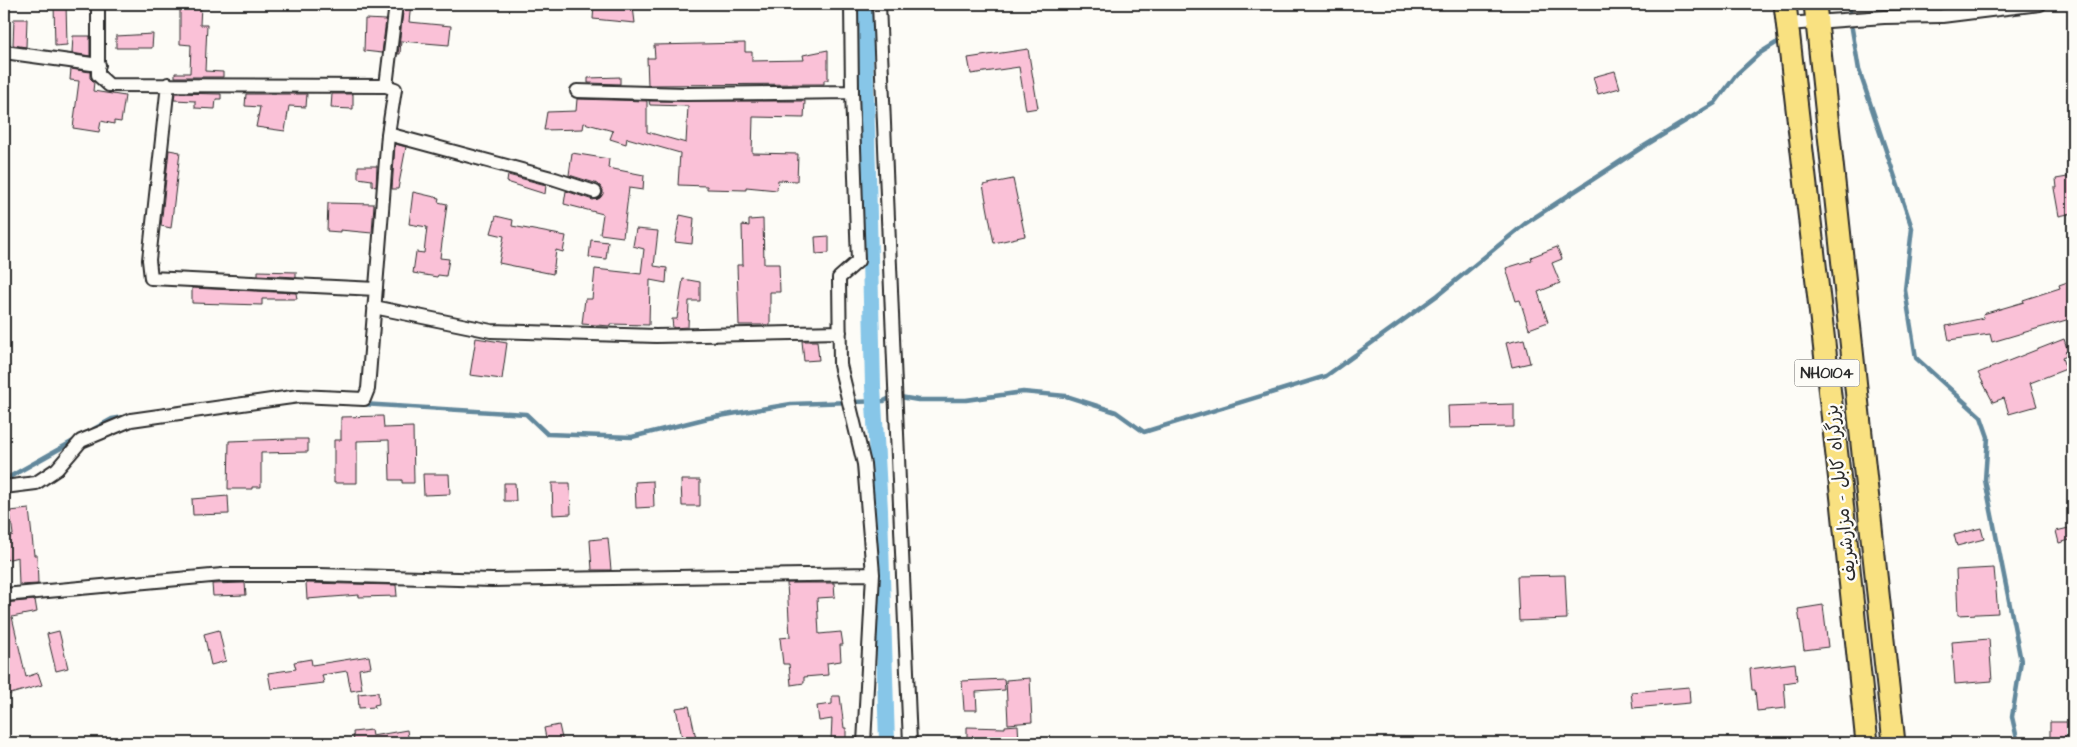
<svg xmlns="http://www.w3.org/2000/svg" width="2077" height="747" font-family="'Architects Daughter','Playpen Sans Arabic',sans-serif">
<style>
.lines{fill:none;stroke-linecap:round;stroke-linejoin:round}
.stream{stroke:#62889c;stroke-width:4.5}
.canal{stroke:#87c6e8;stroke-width:16}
.building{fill:#fac1d7;stroke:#2b2b2b}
.minor-casing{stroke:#2b2b2b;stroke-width:16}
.trunk-casing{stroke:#2b2b2b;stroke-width:25}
.minor{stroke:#fdfcf7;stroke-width:12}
.trunk{stroke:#f9e181;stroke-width:21}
.labels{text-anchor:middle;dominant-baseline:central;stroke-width:5;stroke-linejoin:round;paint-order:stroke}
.shield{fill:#fdfcf7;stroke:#6a6a68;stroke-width:1}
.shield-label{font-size:16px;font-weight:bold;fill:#2b2b2b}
.street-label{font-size:18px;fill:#2b2b2b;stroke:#fdfcf7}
</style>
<rect width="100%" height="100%" fill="#fdfcf7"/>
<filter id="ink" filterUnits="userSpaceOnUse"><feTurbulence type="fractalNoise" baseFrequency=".02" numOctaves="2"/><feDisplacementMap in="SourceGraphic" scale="10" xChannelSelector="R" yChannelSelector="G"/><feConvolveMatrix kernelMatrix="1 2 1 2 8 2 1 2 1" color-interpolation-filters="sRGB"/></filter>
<g filter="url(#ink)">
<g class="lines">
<!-- stream -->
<path class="stream" d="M1850,4V13
M1852,29L1859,70L1912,228L1905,290L1916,358L1981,417L1988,437L1985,480L2021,661L2012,717L2018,743
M362,404L526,414L547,434L632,437L708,418L791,404L884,401L894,396L918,400H966L1023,392L1066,396L1116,412L1144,432L1326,376L1438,295L1526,223L1641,148L1715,103L1737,74L1760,53L1776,43
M94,429L112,419L124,417
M4,480L77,439"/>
<!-- canal -->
<path class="canal" d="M864,4L873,386L880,510L887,743"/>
</g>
<!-- building -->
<path class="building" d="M54,4H66L67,45L55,46Z
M404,4H411L409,22L451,26L449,45L401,41L400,54H398Z
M201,5L200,25H207L205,71L223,72V77H175V73H190L191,45L180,44V6Z
M594,5L633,7L635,23L593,19Z
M14,19H27L26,47L13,45Z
M365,19L386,20L382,53L364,51Z
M153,34L152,48H116V36Z
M73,36H90V56L72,53Z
M745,43V52H752V61L804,60L803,55L828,50V80H824V84L648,85L647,58H655L654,45Z
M1028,49L1038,108L1026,110L1019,67L971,74L968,58Z
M71,69L90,72V78L94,82L93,91L125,96L121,122L114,121V124L101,121L99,132L73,128L79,81L70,80Z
M1615,71L1620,88L1598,94L1593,77Z
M620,77V84L588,83V78Z
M175,93L221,94V99H216L215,109L195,108V101L174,100Z
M246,94H307L306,107L289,106L285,131L256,127L260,107L245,106Z
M332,94H353V109L331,108Z
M577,99L647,101V132L686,143L688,106L650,105L649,101H805L804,118L753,117L752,153L798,154L797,181L778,180L777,190L746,187V190L707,189V186L678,185L680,153L627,138L626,144L610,139L613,131L584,123L583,129L544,130L547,112L576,111Z
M395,144L406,147L398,189H392Z
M169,150L180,152L171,228L161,226Z
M572,153L609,159L608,168L644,175L643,190L629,188L623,237L600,234L603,214L564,204L566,191L593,200L600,198L603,194V190L598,184L569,175Z
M358,166H377L376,187L372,186V180L358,178Z
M508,175L546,185L545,194L507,182Z
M2073,176V213L2059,216L2054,188H2057L2056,179Z
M1013,179L1025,236L994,243L983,185Z
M413,192L439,198L438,202L447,204L440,258L449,259L446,276L438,275L437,277L413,273L416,252L424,253L427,227L409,224Z
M328,203L374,204L372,233L340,230V232L327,231Z
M680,215L694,218L692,244L675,242Z
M496,216L513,220L512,226L566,236L563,252L556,250L553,274L499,263L504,236L491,233Z
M763,219L764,264H779L780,292H770V325H739L737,265H743L742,225L749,226V220Z
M636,229L658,231L654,266L667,268L666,283L650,280L649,325L610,324V326L582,324L585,299H592L595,269L641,274L644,249L633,246Z
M829,236V253L816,254L815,237Z
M591,240L608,242L606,259L589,257Z
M1557,247L1562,259L1552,263L1560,283L1538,292L1548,322L1529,329L1520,300L1516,301L1506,268L1532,260L1531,257Z
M258,271L296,272V277L258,275Z
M683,279L700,282V301H689L688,327L673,328L672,319H677Z
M2073,280V318L1992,342L1990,334L1949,340L1946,326L1984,318L1983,314L2024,302L2023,300L2029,298L2060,288L2059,285Z
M192,288L296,293L297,299H262V305L192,303Z
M476,338L507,343L502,379L470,375Z
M1524,339L1530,363L1512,367L1506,343Z
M2064,339L2068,351L2065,352L2067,356L2062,358L2066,369L2030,383L2037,406L2009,414L2004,398L1993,402L1978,373Z
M802,341H817L819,360L804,361Z
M1514,404V427L1449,428L1448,406Z
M383,416L384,428L413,427L414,483H402V480H390L389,440L357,441V483H334V440H341V417Z
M289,439H308V452L261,453V487H252V489H228L229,441Z
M423,474H449L450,494L424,495Z
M681,480H700V506H682Z
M653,481L654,507L636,508L635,482Z
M504,483H515L516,501H504Z
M552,483H570L571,514L553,515Z
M228,496L229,514L193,515L192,499Z
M29,509L34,555H37L38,584L19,585L18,557L6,560L4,538L13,535L10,511Z
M2073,527V539L2059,543L2056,531Z
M1981,528L1984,539L1957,546L1954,535Z
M608,538L611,570H592L590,540Z
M1994,568L1998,613L1958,615L1956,570Z
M1565,575L1567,619L1519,621L1517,576Z
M245,583L246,595L213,596L212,584Z
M306,583L396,585L397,596L359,597V595L307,599Z
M787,583H834L835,597L817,598L819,634L841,632L843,645H840L841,661L827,663L828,675L804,677V683L791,685L789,664H783L780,638L790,637Z
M35,600L37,612L12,617L26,677L38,673L42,685L7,695L4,684L9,682L4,657V603Z
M1823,605L1828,647L1804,650L1798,609Z
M219,630L226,661L211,665L204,634Z
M59,631L68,668L56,671L47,634Z
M1989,639L1992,681L1955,684L1952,642Z
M369,656L371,667L359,669L362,689L351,691L347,671L322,675L324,683L271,689L268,673L296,669L294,662L311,659L312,665Z
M1795,663L1797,681L1784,683L1786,708L1757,711L1755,690H1752L1750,669Z
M1030,678L1032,722L1008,724L1006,680Z
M1004,679L1005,690L976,692L977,710H964L962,681Z
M1689,687L1690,703L1633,708L1631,692Z
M378,692L379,704L374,705L375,707L359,708L358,694Z
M832,696H840L844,728H846V740H831L832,719L819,721L817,706L832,704Z
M689,706L697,743H683L676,708Z
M2050,722H2073V738H2050Z
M559,725L563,743H547L544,728Z
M1018,725L1019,743H990V740H967V727L1005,728V726Z
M371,730L372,736L407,730L409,743H354L353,732Z"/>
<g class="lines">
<!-- minor casing -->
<g class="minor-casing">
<path id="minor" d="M98,4V75L109,85L386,86
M851,4L852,92L858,261L839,278L840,365L864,464L873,574L864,743
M879,4L910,743
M1787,24L1884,17L1942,16L2040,4
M4,52L99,65
M168,84L149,260L151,278L376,289
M577,91L686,94L852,92
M388,134L555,179L595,192
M374,307L491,331L656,336L840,332
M4,487L36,483L57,469L81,441L131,420L299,396L364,399L368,389L388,134L395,89L386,86L396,4
M4,595L222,575H319L492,580L873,574"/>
</g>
<!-- trunk casing -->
<g class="trunk-casing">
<path id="trunk" d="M1785,4L1840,482L1867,743
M1815,4L1894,743"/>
</g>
<!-- minor -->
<use href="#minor" class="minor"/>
<!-- trunk -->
<use href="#trunk" class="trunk"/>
</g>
</g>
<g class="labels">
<!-- shield labels -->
<rect class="shield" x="1794.5" y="359.5" width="65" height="27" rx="4"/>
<g class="shield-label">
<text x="1827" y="373">NH0104</text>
</g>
<!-- street labels -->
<g class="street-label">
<text transform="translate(1841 493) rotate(-96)">بزرگراه کابل - مزارشریف</text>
</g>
</g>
<!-- margin -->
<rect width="2077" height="747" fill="none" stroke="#fdfcf7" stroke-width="20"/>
<rect x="10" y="10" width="2057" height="727" fill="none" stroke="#2b2b2b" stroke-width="2" filter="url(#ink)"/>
</svg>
